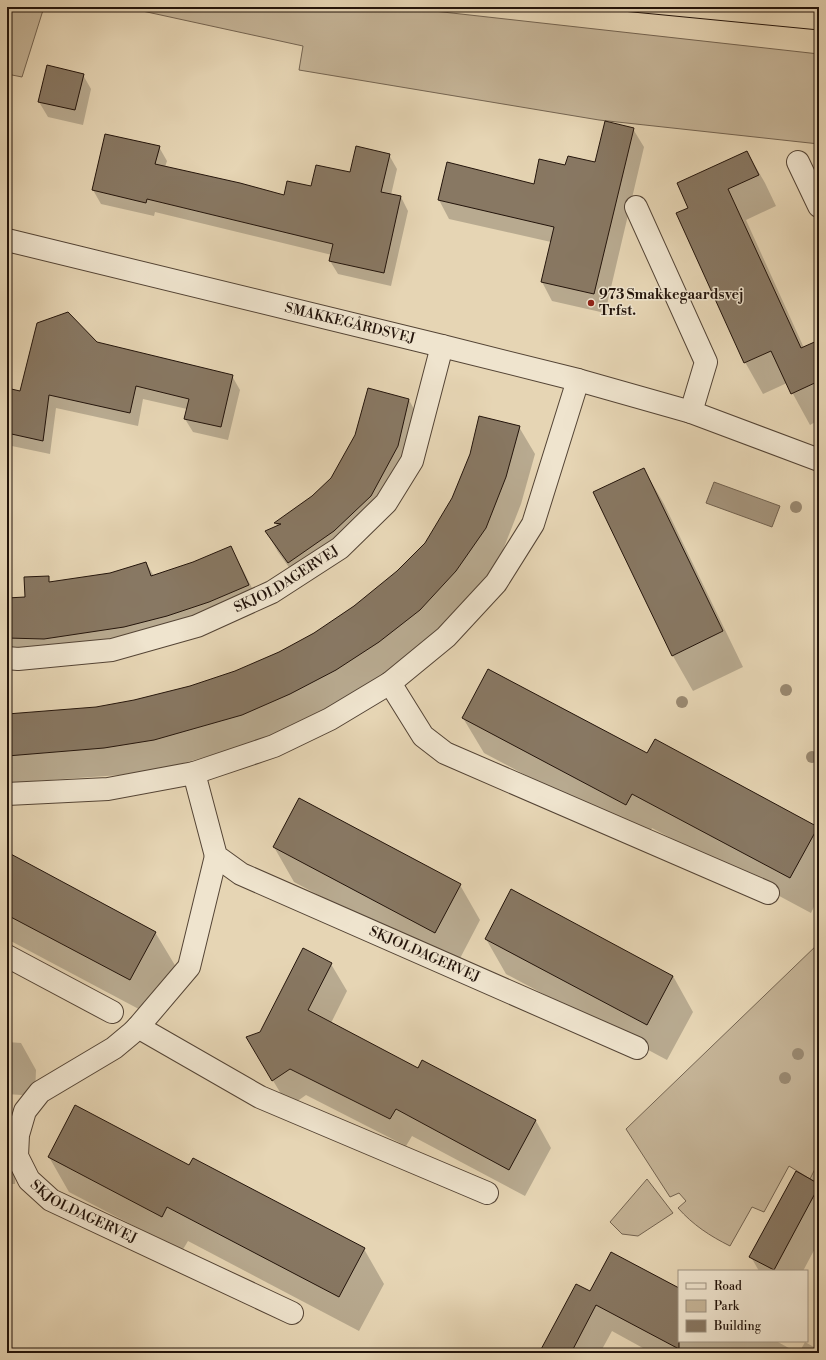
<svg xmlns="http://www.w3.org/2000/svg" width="826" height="1360" font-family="'Libre Bodoni',serif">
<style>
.green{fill:#c5b497;stroke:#746451}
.water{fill:#a4937b;stroke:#70604e}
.shadow{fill:#0003}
.building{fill:#887863;stroke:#23140b}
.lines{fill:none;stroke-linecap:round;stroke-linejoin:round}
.minor-casing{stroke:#544435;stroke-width:24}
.minor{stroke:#efe4ce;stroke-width:22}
.tram{stroke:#23140b;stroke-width:1}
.tree{fill:#9a8a72}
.poi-dot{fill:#8f2418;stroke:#efe4ce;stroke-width:1.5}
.labels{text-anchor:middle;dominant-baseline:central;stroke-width:3;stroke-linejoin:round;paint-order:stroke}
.poi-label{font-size:14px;font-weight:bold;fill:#23140b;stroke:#efe4ce;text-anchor:start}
.street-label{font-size:14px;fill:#23140b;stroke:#efe4ce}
</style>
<rect width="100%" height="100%" fill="#e6d5b4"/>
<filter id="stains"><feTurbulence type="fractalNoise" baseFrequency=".005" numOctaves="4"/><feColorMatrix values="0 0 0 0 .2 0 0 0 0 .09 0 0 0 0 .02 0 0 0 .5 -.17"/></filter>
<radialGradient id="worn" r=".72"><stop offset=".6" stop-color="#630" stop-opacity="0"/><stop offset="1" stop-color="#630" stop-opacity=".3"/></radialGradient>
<!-- green -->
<path class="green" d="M7,7H44L22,77L7,74Z
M124,7H398L819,54V144L599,120L299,70L303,46Z
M819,943V1161L810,1179L789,1166L764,1212L752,1207L730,1246C710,1236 693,1225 678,1208L686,1201L679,1193L670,1197L626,1129Z
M647,1179L673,1213L638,1236L622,1234L610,1222Z"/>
<!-- water -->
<path class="water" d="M714,482L780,506L772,527L706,503Z"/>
<!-- shadow -->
<path class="shadow" d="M83,75L91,89L83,125L48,117L39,102Z
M633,129L644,147L605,313L552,301L542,282L551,242L449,219L439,200L534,186L566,166L596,163Z
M159,147L167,161L165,167L284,196L351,174L389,155L397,169L391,195L401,197L408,211L391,286L338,274L330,261L332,255L155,212L154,216L101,204L93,190Z
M747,152L765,183L776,206L746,220L804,348L819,341V420L810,425L787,383L763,394L745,362L689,208Z
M97,343L232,376L240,390L228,440L193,432L185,419L187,409L143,399L138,426L56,408L50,454L7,445V389L21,392Z
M409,400L421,422L409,469L301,584L278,552L266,531L277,526L276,523L312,497Z
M519,427L535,454L521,504L501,555L471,598L435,637L394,669L306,721L257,742L170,767L120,775L7,783V715L96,708L135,701L190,687L235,672L279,652L314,634L355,606L398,572L425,543Z
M644,469L664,504L743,667L693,691L673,656L594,493Z
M230,547L242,568L261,606L221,624L7,659V602L146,563L154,576L193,563Z
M463,718L647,755L818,827L819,830V897L811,913L652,828L646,839L484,753Z
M274,847L460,885L480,920L455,968L294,882Z
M7,853L155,932L176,967L150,1015L7,939Z
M486,939L673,976L693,1012L667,1060L506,974Z
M331,964L347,991L331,1023L418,1069L423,1061L536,1121L551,1148L525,1196L412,1136L406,1146L306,1095L289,1107L263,1064L261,1032Z
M7,1042L21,1043L36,1070L35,1096L7,1094Z
M7,1141L17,1159L15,1184H7Z
M49,1157L190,1167L364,1249L384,1284L359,1331L188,1241L182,1251L69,1192Z
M819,1163V1241L803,1271H759L751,1257L810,1180Z
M679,1289V1341H776L798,1353H652L612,1331L600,1353H541L591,1293Z
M805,1342L819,1350V1353H799Z"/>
<!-- building -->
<path class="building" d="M47,65L84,74L75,110L38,102Z
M605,121L634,128L594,294L541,282L554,227L438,200L447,162L534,184L539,159L565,165L568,156L595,162Z
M105,134L160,146L155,164L240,183L284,195L287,181L311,186L316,165L350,172L356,146L390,154L381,192L401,196L384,273L329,261L333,244L147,199L146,203L92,190Z
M747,151L759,175L728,189L801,348L819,340V381L791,394L771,351L744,363L676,213L688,208L677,183Z
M68,312L97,342L233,375L221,427L184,419L189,399L136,386L130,413L49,395L43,441L7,433V388L20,391L37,323Z
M368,388L409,399L398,446L371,496L334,531L288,563L265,531L281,524L274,523L312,496L331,478L355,435Z
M479,416L520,426L506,477L486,528L456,571L420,610L379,642L336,670L290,694L242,715L154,740L104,748L7,756V714L96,707L134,700L190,686L235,671L279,652L314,633L354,606L397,571L425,543L452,498L470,454Z
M644,468L723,631L672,656L593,492Z
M231,546L249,585L209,602L167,616L124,627L44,639L7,638V598L25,597L24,577L49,576V582L110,573L146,562L151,576L193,562Z
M488,669L647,753L655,739L818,827L790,878L632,794L626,805L462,718Z
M299,798L461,884L435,933L273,847Z
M7,852L156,932L130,980L7,915Z
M511,889L673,976L647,1025L485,939Z
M303,948L332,963L308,1010L418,1068L422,1060L536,1120L509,1170L396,1109L390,1119L290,1069L272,1081L246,1037L260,1032Z
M75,1105L189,1165L193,1158L365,1248L339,1297L167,1207L162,1217L48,1157Z
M796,1171L819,1184V1186L774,1270L749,1257Z
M611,1252L679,1288V1349L596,1305L571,1353H539L576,1284L590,1291Z"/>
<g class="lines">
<!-- minor casing -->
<g class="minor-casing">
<g id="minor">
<path d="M798,162L819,206"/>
<path d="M636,207L706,362L691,412"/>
<path id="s1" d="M7,240L442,346L578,380L691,412L819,460"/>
<path id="s2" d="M7,658L18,659L112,650L197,626L272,592L340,548L386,503L412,461L442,346"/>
<path d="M390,683L423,736L445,753L768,893"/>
<path id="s3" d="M194,773L216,856L241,874L637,1048"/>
<path d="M7,794L108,789L194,773L274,746L330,719L390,683L446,637L496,583L533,524L578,380"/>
<path id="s4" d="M216,856L189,967L138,1027L132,1033L114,1048L40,1092L25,1111L18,1135L17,1156L29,1180L51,1200L292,1313"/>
<path d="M7,956L112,1012"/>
<path d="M138,1027L260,1097L487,1193"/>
</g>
</g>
<!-- minor -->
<use href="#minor" class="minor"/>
<!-- tram -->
<path class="tram" d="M581,7L819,30
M787,7L819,10"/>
</g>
<!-- trees -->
<g class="tree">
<circle cx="796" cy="507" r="6"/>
<circle cx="786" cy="690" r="6"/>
<circle cx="682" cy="702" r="6"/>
<circle cx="812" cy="757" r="6"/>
<circle cx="798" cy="1054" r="6"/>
<circle cx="785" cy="1078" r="6"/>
</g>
<!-- markers -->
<circle class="poi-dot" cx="591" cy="303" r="4"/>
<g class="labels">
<!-- poi labels -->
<g class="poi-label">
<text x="599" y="295">973 Smakkegaardsvej<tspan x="599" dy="16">Trfst.</tspan></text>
</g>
<!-- street labels -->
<g class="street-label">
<text stroke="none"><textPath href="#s1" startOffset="353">SMAKKEGÅRDSVEJ</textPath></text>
<text stroke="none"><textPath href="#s2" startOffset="295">SKJOLDAGERVEJ</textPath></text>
<text stroke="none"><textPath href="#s3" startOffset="317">SKJOLDAGERVEJ</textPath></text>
<text stroke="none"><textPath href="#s4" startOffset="472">SKJOLDAGERVEJ</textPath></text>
</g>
</g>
<!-- margin -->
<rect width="826" height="1360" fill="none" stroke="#e6d5b4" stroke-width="24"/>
<rect x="8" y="8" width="810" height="1344" fill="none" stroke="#23140b" stroke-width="2"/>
<rect x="12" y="12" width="802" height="1336" fill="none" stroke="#23140b"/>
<!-- legend -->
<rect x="678" y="1270" width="130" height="72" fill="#efe4ce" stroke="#9d9180"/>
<rect x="686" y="1283" width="20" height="6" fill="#efe4ce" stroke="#9d9180"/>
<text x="714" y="1290" font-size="12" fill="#23140b">Road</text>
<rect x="686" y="1300" width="20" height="12" fill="#c5b497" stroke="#9d9180"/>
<text x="714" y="1310" font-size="12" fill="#23140b">Park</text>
<rect x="686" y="1320" width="20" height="12" fill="#887863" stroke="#9d9180"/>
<text x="714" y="1330" font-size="12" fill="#23140b">Building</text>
<rect width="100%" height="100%" filter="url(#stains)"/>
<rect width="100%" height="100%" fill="url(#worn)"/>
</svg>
